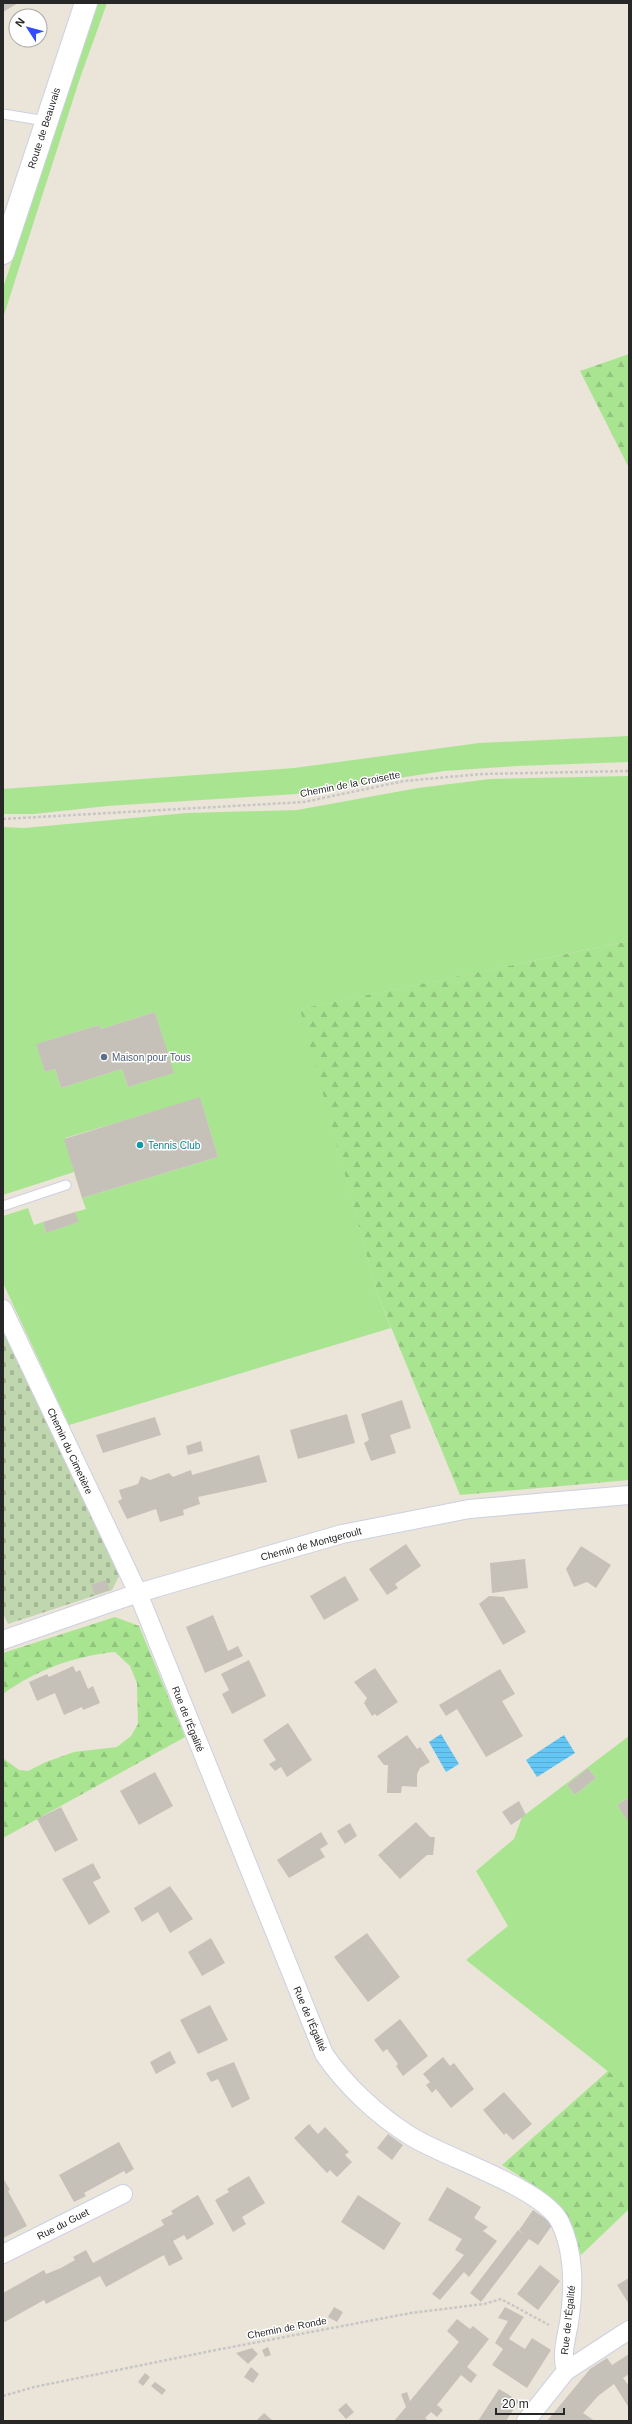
<svg xmlns="http://www.w3.org/2000/svg" width="632" height="2424" font-family="Helvetica,sans-serif">
<style>
.grass{fill:#a9e591;fill-rule:evenodd}
.forest{fill:url(#forest-firs)}
.cemetery{fill:url(#cemetery-stones)}
.water{fill:url(#water-rules)}
.building{fill:#c6c1b8}
.lines{fill:none;stroke-linecap:round;stroke-linejoin:round}
.service-casing{stroke:#cdd0e2;stroke-width:11}
.minor-casing{stroke:#cdd0e2;stroke-width:20}
.secondary-casing{stroke:#cdd0e2;stroke-width:24}
.path{stroke:#c7c7c7;stroke-width:2.5;stroke-dasharray:3 2;stroke-linecap:butt}
.service{stroke:#fff;stroke-width:9}
.minor{stroke:#fff;stroke-width:18}
.secondary{stroke:#fff;stroke-width:22}
.service-dot{fill:#5c6f8a;stroke:#fff;stroke-width:1.5}
.culture-dot{fill:#0f9aa8;stroke:#fff;stroke-width:1.5}
.labels{text-anchor:middle;dominant-baseline:central;stroke-width:3;stroke-linejoin:round;paint-order:stroke}
.street-label{font-size:10px;fill:#272727;stroke:#fff}
.service-label{font-size:10px;fill:#4e5e75;stroke:#fff;text-anchor:start}
.culture-label{font-size:10px;fill:#0d838f;stroke:#fff;text-anchor:start}
</style>
<defs>
<pattern id="forest-firs" width="22" height="20" patternUnits="userSpaceOnUse"><rect width="22" height="20" fill="#a9e591"/><path d="M5 1l3.5 6h-7zM16 11l3.5 6h-7z" fill="#91c47d"/></pattern>
<pattern id="cemetery-stones" width="16" height="16" patternUnits="userSpaceOnUse"><rect width="16" height="16" fill="#bfd6ae"/><path d="M2 7V4a2 2 0 0 1 4 0v3zM10 15v-3a2 2 0 0 1 4 0v3z" fill="#a4b896"/></pattern>
<pattern id="water-rules" width="6" height="5" patternUnits="userSpaceOnUse"><rect width="6" height="5" fill="#64c6f4"/><path d="M0 2.5h6" fill="none" stroke="#57aad1"/></pattern>
</defs>
<rect width="100%" height="100%" fill="#ebe4d8"/>
<!-- grass -->
<path class="grass" d="M98,3H107L79,81L3,318V288Z
M629,736V762L517,766L444,771L296,794L107,806L34,814H3V789L294,768L479,743Z
M629,776V941L301,1009L377,1293L391,1328L69,1425L3,1283V1216L28,1208L34,1225L43,1222L46,1233L78,1222L75,1212L86,1209L82,1198L218,1157L200,1098L65,1138L74,1172L3,1195V827L24,828L187,813L297,810L418,788L490,779ZM155,1012L173,1073L128,1087L122,1069L61,1088L55,1069L45,1072L37,1044L99,1025L101,1029Z
M629,1736V1797L617,1805L629,1822L628,2087L466,1960L508,1926L476,1871L514,1839L522,1817ZM588,1768L596,1778L575,1795L567,1785Z"/>
<!-- forest -->
<path class="forest" d="M629,354V468L580,371Z
M629,941V1480L460,1495L377,1293L300,1009Z
M115,1617L139,1626L185,1737L3,1838V1758L19,1770L28,1771L46,1762L74,1752L117,1747L131,1736L138,1724L137,1683L130,1666L115,1652C74,1656 36,1670 3,1694V1653Z
M608,2071L629,2086V2209L581,2255L565,2212L540,2189L502,2165Z"/>
<!-- cemetery -->
<path class="cemetery" d="M3,1330L119,1576L112,1590L8,1624L3,1613Z"/>
<!-- water -->
<path class="water" d="M441,1734L459,1764L446,1772L429,1742Z
M564,1735L575,1753L537,1777L526,1760Z"/>
<!-- building -->
<path class="building" d="M3,3H18L3,12Z
M155,1012L174,1073L128,1087L122,1069L61,1088L55,1069L45,1072L36,1044L99,1025L101,1029Z
M200,1097L218,1157L82,1198L64,1139Z
M75,1212L79,1222L46,1233L43,1222Z
M402,1400L411,1428L390,1435L396,1453L371,1461L364,1443L369,1440L361,1414Z
M347,1414L355,1443L298,1459L290,1430Z
M155,1417L161,1435L103,1453L96,1435Z
M201,1441L203,1451L188,1455L186,1446Z
M259,1455L267,1482L198,1497L200,1504L183,1510L184,1515L160,1522L156,1509L127,1519L118,1501L122,1499L119,1490L138,1484L141,1476L150,1480L169,1473L173,1477L191,1470L192,1475Z
M406,1544L421,1566L395,1584L398,1588L387,1595L369,1569Z
M581,1546L611,1565L596,1588L587,1582L574,1587L566,1569Z
M525,1559L528,1588L492,1593L490,1563Z
M345,1576L359,1600L324,1620L310,1596Z
M106,1580L110,1590L95,1595L91,1585Z
M489,1596L504,1597L526,1632L503,1645L479,1604Z
M213,1615L228,1651L238,1646L243,1656L205,1673L186,1627Z
M249,1660L266,1696L232,1714L222,1694L229,1690L221,1674Z
M73,1666L76,1672L80,1670L88,1689L93,1686L100,1703L83,1710L82,1707L64,1715L55,1693L37,1701L29,1682L47,1674L49,1677Z
M375,1668L398,1702L377,1716L375,1714L372,1716L364,1703L367,1698L354,1682Z
M500,1669L515,1694L502,1701L523,1736L486,1757L457,1709L446,1716L439,1705Z
M288,1723L312,1760L287,1777L281,1767L275,1771L269,1764L276,1760L263,1740Z
M407,1735L417,1749L420,1747L430,1762L420,1768L417,1774V1787L402,1786L401,1793H387L388,1765H384L377,1756Z
M588,1768L596,1778L575,1795L567,1785Z
M155,1772L173,1806L139,1825L120,1791Z
M629,1797V1823L617,1805Z
M519,1801L526,1815L511,1825L502,1812Z
M61,1807L78,1840L55,1852L37,1819Z
M416,1822L430,1837H435L433,1855H427L400,1879L378,1855Z
M350,1823L357,1836L345,1844L337,1831Z
M321,1832L328,1844L320,1849L325,1857L289,1878L277,1860Z
M93,1863L101,1878L93,1882L110,1912L89,1925L62,1879Z
M170,1886L193,1919L170,1933L158,1912L142,1922L134,1908Z
M367,1933L400,1977L368,2002L334,1957Z
M211,1938L225,1963L202,1976L188,1952Z
M210,2005L228,2040L198,2054L180,2020Z
M400,2019L428,2056L403,2076L396,2066L398,2064L387,2049L383,2052L374,2040Z
M170,2051L176,2063L156,2074L150,2062Z
M443,2057L450,2066L454,2063L474,2089L451,2108L436,2089L432,2093L426,2085L430,2082L423,2074Z
M234,2062L250,2099L232,2108L218,2079L211,2082L206,2073Z
M504,2092L532,2124L513,2140L506,2133L504,2135L483,2110Z
M309,2124L318,2134L325,2127L349,2152L345,2155L352,2162L337,2177L330,2170L327,2173L294,2138Z
M388,2134L403,2145L392,2160L377,2148Z
M119,2142L134,2169L126,2174L124,2171L84,2193L86,2196L74,2202L59,2175Z
M249,2176L265,2203L242,2217L246,2224L233,2232L215,2200L229,2192L227,2189Z
M3,2178L10,2190L8,2191L27,2226L3,2238Z
M447,2187L481,2207L474,2218L488,2227L483,2231L497,2241L469,2277L464,2272L440,2300L432,2294L464,2255L455,2250L462,2239L428,2220Z
M198,2195L214,2224L187,2240L184,2235L173,2241L183,2259L169,2266L164,2255L106,2287L100,2276L46,2304L44,2300L3,2323V2293L44,2270L46,2274L61,2268L75,2260L73,2257L86,2250L93,2263L164,2225L161,2220L173,2214L171,2211Z
M358,2195L401,2223L384,2250L341,2222Z
M533,2210L553,2224L538,2245L529,2239L481,2302L470,2293L518,2230L524,2235L519,2230Z
M540,2265L560,2281L538,2310L517,2294Z
M629,2278V2304L617,2285Z
M334,2307L343,2312L337,2322L328,2317Z
M505,2307L524,2317L509,2339L525,2349L532,2338L551,2350L527,2388L492,2365L503,2349L495,2343L508,2321L498,2318Z
M457,2319L470,2329L473,2326L489,2339L467,2367L477,2375L471,2383L461,2375L437,2405L443,2410L437,2417L431,2412L425,2418L429,2421H394L406,2407L401,2394L407,2392L410,2401L459,2342L447,2331Z
M268,2347L271,2355L265,2357L262,2350Z
M252,2348L258,2354L248,2364L236,2353Z
M629,2354V2374L623,2378L629,2386V2408L614,2384L598,2396L583,2413L595,2421H547L590,2369L607,2358L612,2365Z
M251,2367L259,2374L253,2383L244,2377Z
M145,2373L150,2377L143,2386L138,2382Z
M155,2382L166,2390L162,2395L151,2386Z
M499,2389L519,2401L506,2421H478Z
M346,2403L354,2412L346,2419L338,2410Z
M264,2413L273,2421H256Z"/>
<g class="lines">
<!-- service casing -->
<g class="service-casing">
<path id="service" d="M3,114L46,121
M3,1206L66,1185"/>
</g>
<!-- minor casing -->
<g class="minor-casing">
<path id="minor" d="M3,1309L138,1593L324,2054C346,2086 378,2116 412,2137C446,2158 543,2188 560,2222C575,2253 574,2289 569,2323C566,2339 561,2355 566,2371
M3,1640L138,1593L342,1534L469,1509L629,1495
M3,2254L123,2194
M526,2421L566,2371L629,2330"/>
</g>
<!-- secondary casing -->
<g class="secondary-casing">
<path id="secondary" d="M3,253L86,3"/>
</g>
<!-- path -->
<path class="path" d="M3,819L304,802L404,781L482,774L629,771
M3,2396L34,2387L216,2350L411,2313L484,2304L501,2299L549,2325"/>
<!-- service -->
<use href="#service" class="service"/>
<!-- minor -->
<use href="#minor" class="minor"/>
<!-- secondary -->
<use href="#secondary" class="secondary"/>
</g>
<!-- markers -->
<circle class="service-dot" cx="104" cy="1057" r="4"/>
<circle class="culture-dot" cx="140" cy="1145" r="4"/>
<g class="labels">
<!-- street labels -->
<g class="street-label">
<text transform="translate(44 128) rotate(-72)">Route de Beauvais</text>
<text transform="translate(350 784) rotate(-11)">Chemin de la Croisette</text>
<text transform="translate(70 1451) rotate(65)">Chemin du Cimetière</text>
<text transform="translate(311 1544) rotate(-15)">Chemin de Montgeroult</text>
<text transform="translate(188 1719) rotate(68)">Rue de l'Égalité</text>
<text transform="translate(310 2019) rotate(67)">Rue de l'Égalité</text>
<text transform="translate(63 2224) rotate(-27)">Rue du Guet</text>
<text transform="translate(568 2320) rotate(-84)">Rue de l'Égalité</text>
<text transform="translate(287 2328) rotate(-11)">Chemin de Ronde</text>
</g>
<!-- service labels -->
<g class="service-label">
<text x="112" y="1057">Maison pour Tous</text>
</g>
<!-- culture labels -->
<g class="culture-label">
<text x="148" y="1145">Tennis Club</text>
</g>
</g>
<!-- border -->
<rect width="632" height="2424" fill="none" stroke="#272727" stroke-width="8"/>
<!-- north arrow -->
<g transform="translate(28 28) rotate(306)"><circle r="19" fill="#ffffff" stroke="#a9a9a9"/>
<path d="M0-3L7 15L0 10L-7 15Z" fill="#314cff"/>
<text y="-6" font-size="11" font-weight="bold" text-anchor="middle" fill="#272727">N</text>
</g>
<!-- scale -->
<path d="M496 2408v6h68v-6" fill="none" stroke="#272727" stroke-width="2"/>
<text x="502" y="2408" font-size="12" fill="#272727" stroke="#ffffff" stroke-width="3" paint-order="stroke">20 m</text>
</svg>
